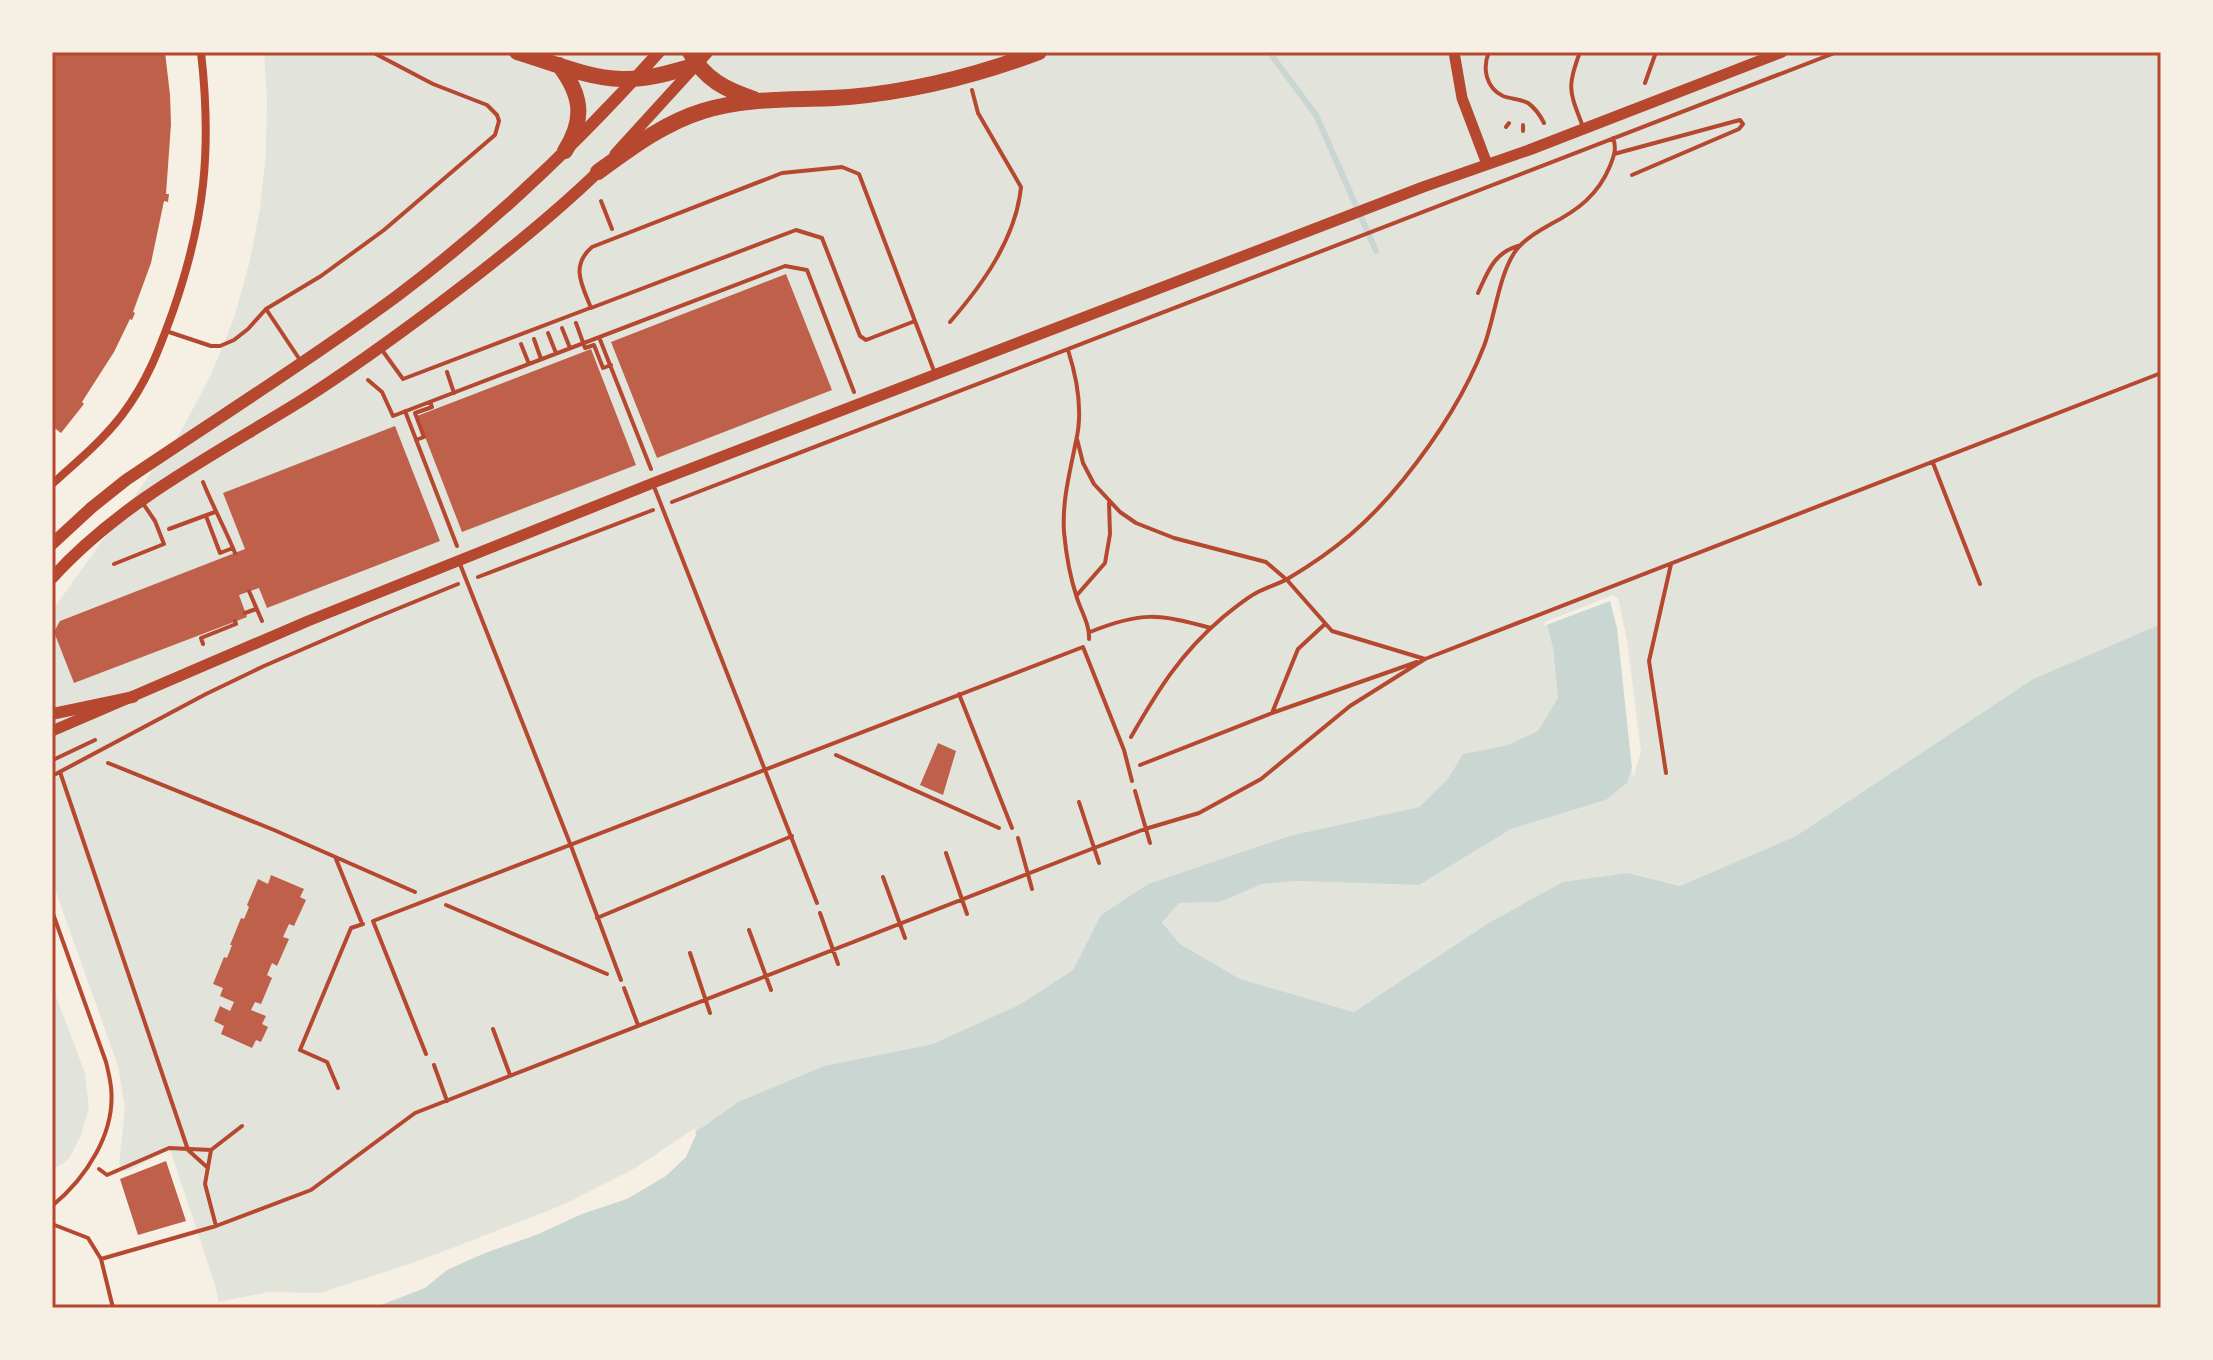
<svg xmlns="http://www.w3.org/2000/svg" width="2213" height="1360" font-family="Jost,sans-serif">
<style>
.green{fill:#e2e4dc}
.water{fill:#c9d6d2}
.pier{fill:#f6efe4}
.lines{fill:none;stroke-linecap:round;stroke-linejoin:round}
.stream{stroke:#c9d6d2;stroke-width:6}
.building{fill:#bf614a}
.path{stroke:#b5482f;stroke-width:4}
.service{stroke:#b5482f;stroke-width:4}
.minor{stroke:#b5482f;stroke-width:8}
.tertiary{stroke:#b5482f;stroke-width:11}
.secondary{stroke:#b5482f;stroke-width:12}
.motorway{stroke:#b5482f;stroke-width:16}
.neatline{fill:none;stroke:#b5482f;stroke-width:3}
</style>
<rect width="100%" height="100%" fill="#f6efe4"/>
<!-- green -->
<path class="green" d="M264,52H2161V624L2033,679L1796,836L1680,886L1628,873L1487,924L1354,1012L1240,979L1180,944L1162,921L1179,903L1220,902L1262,884L1298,881L1419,885L1511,829L1606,800L1627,783L1637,752L1547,625L1553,648L1558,698L1538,731L1508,745L1463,754L1447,780L1419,807L1289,836L1148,884L1101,915L1073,970L1019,1005L994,1018L933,1044L824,1066L738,1102L680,1143L567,1207L320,1297L219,1306L216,1288L170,1149L130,1170L124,1171L119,1164L125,1108L118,1066L52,881V611L181,431L211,375L234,318L249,264L260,209L266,152L267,100Z
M52,986L85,1073L89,1108L81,1135L69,1159L52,1170Z"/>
<!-- water -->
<path class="water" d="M1614,599L1637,752L1627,783L1606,800L1511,829L1419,885L1298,881L1262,884L1220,902L1179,903L1162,922L1180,944L1240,979L1354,1012L1487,924L1563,882L1628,873L1680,886L1796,836L2033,679L2161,624V1308H213L320,1297L567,1207L680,1143L738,1102L824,1066L933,1044L1019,1005L1073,970L1101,915L1148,884L1289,836L1419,807L1447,780L1463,754L1508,745L1538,731L1558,698L1553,648L1547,625Z"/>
<!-- pier -->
<path class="pier" d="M1613,595L1618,598L1627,640L1641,752L1633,778L1617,628L1610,601L1543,626L1545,622Z
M695,1128L696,1135L686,1157L666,1176L627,1199L582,1214L536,1235L485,1253L447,1270L425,1288L373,1308H219L218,1302L269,1292L320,1293L421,1260L565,1204L637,1167Z"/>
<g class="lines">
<!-- stream -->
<path class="stream" d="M1269,52L1316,115L1376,251"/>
</g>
<!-- building -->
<path class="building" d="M52,52H165L170,95L171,124L166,194H169L168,202L164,201L151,263L133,312L135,313L132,320L130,319L114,352L82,402L84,404L61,433L52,426Z
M786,274L832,390L657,458L611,342Z
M591,349L636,465L462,532L417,416Z
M395,426L440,541L267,608L259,588L239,595L247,617L74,683L54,632L60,621L245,549L223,493Z
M938,743L956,751L943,795L920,785Z
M271,875L304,889L300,897L306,900L294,926L289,924L283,937L289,939L277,966L272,963L267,975L272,978L261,1004L255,1002L251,1010L266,1016L262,1024L268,1027L261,1042L256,1040L252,1048L221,1034L224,1026L214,1021L220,1006L230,1011L234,1002L220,996L223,988L213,984L224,957L227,958L232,945H230L241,918L244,919L249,907L247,905L258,879L268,884Z
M166,1161L186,1221L138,1235L120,1179Z"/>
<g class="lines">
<!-- path -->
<path class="path" d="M1489,52C1482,68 1486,88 1503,96C1511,99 1520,99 1528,103C1535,108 1540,115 1544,123
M1645,83L1656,52
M1506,127L1509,123
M1523,131V125
M1614,154L1736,121L1740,120L1743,124L1739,129L1632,175
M601,201L612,229
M1478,293C1488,271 1494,253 1518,246
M950,322C983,284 1016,238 1021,187L978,113L972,90
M576,323L585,348L594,345L603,368L611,365
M562,328L570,348
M548,333L556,353
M599,337L651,469
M534,339L541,359
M521,344L529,364
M1068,350C1077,378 1083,412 1076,441C1070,472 1062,500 1064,532C1066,554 1070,577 1077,598C1081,611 1090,625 1089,639
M447,372L454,393
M368,380L382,392L393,416L785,266L807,270L854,392
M405,411L457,546
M1077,439L1083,463L1094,484L1120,512L1136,523L1174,538L1266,562L1287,580L1332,631L1425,659
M416,440L424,437L415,413L432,407L430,402
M1933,463L1980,584
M203,482C213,507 225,528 235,553
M672,502L1837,52
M206,516L220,553L233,548
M169,529L215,512
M478,577L653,510
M249,591L262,621
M1077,595L1105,563L1110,534L1109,503
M245,613L256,609
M1090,632C1142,611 1158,614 1211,628
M203,644L201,638L236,624L235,621
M1425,659L2161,373
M1272,713L1298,649L1325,624
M1131,737C1158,690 1180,654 1222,618C1233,609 1245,599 1256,593C1267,587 1279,584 1289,578C1336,550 1369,522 1403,480C1436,439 1465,395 1484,346C1495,317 1499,272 1517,249C1526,238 1539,231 1551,224C1578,210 1598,195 1610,166C1614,156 1617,148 1613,138
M836,755L999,828
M55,759L95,740
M108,763L274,830L415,892
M1140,765L1272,713L1417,662
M60,772L188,1150L208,1168
M1666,773L1649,661L1671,564
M52,776L206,694L264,666L370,620L458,584
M1135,791L1150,843
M1079,802L1099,863
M1018,838L1032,889
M946,853L967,914
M336,859L361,921
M883,877L905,938
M446,905L607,974
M820,913L838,964
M749,930L771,990
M690,953L710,1013
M624,988L638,1025
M493,1029L510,1075
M434,1065L447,1101
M338,1088L327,1062L300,1050L351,928L363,924
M99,1169L107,1175L169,1148L211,1150
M52,1224L88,1238L101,1259L216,1226L311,1190L415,1113L1094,848L1145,829L1199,813L1261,779L1350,706L1425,659
M216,1226L205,1184L211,1150L242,1126
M101,1259L113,1308"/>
<!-- service -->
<path class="service" d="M1580,52C1566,89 1570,92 1583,127
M266,309L300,360
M915,321L866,340L860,336L822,238L796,230L591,308C582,285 570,266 592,247L782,173L842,167L859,174L934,371
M166,331L211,346H220L234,340L248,329L266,309L321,276L384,230L495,135L499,121L497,115L487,105L433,84L372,52
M382,350L403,379L590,308
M653,484L817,903
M114,564L164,544L155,521L142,502
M460,564L571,846L621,980
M959,694L1012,828
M52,911L106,1062C108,1070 110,1079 111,1087C116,1133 86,1178 52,1206
M597,918L792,836
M426,1054L373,921L1083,647L1124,750L1132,781"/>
<!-- minor -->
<path class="minor" d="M52,484C77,462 102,441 122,415C147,382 159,350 173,311C205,219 212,149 201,52"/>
<!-- tertiary -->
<path class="tertiary" d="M1454,52L1462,98L1487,164
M615,154L708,52
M52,731L308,621L653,483L1423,187L1529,150L1782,52"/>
<!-- secondary -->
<path class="secondary" d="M52,544L91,508L126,480C216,419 309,361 397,296C493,224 580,141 659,52
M52,578C123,500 216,454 304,399C351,369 395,337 439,304C495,262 547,221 598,172
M52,714L133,697"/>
<!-- motorway -->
<path class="motorway" d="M517,52C551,62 587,78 622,79C648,80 672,72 697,65
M690,52C704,79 726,90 754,99
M559,65C581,94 586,118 565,151
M598,172C631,148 664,123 703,111C750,96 801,101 849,97C915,91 978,75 1039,52"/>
</g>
<!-- border -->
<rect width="2213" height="1360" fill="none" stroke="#f6efe4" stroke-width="108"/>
<rect x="54" y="54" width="2105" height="1252" class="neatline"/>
</svg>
